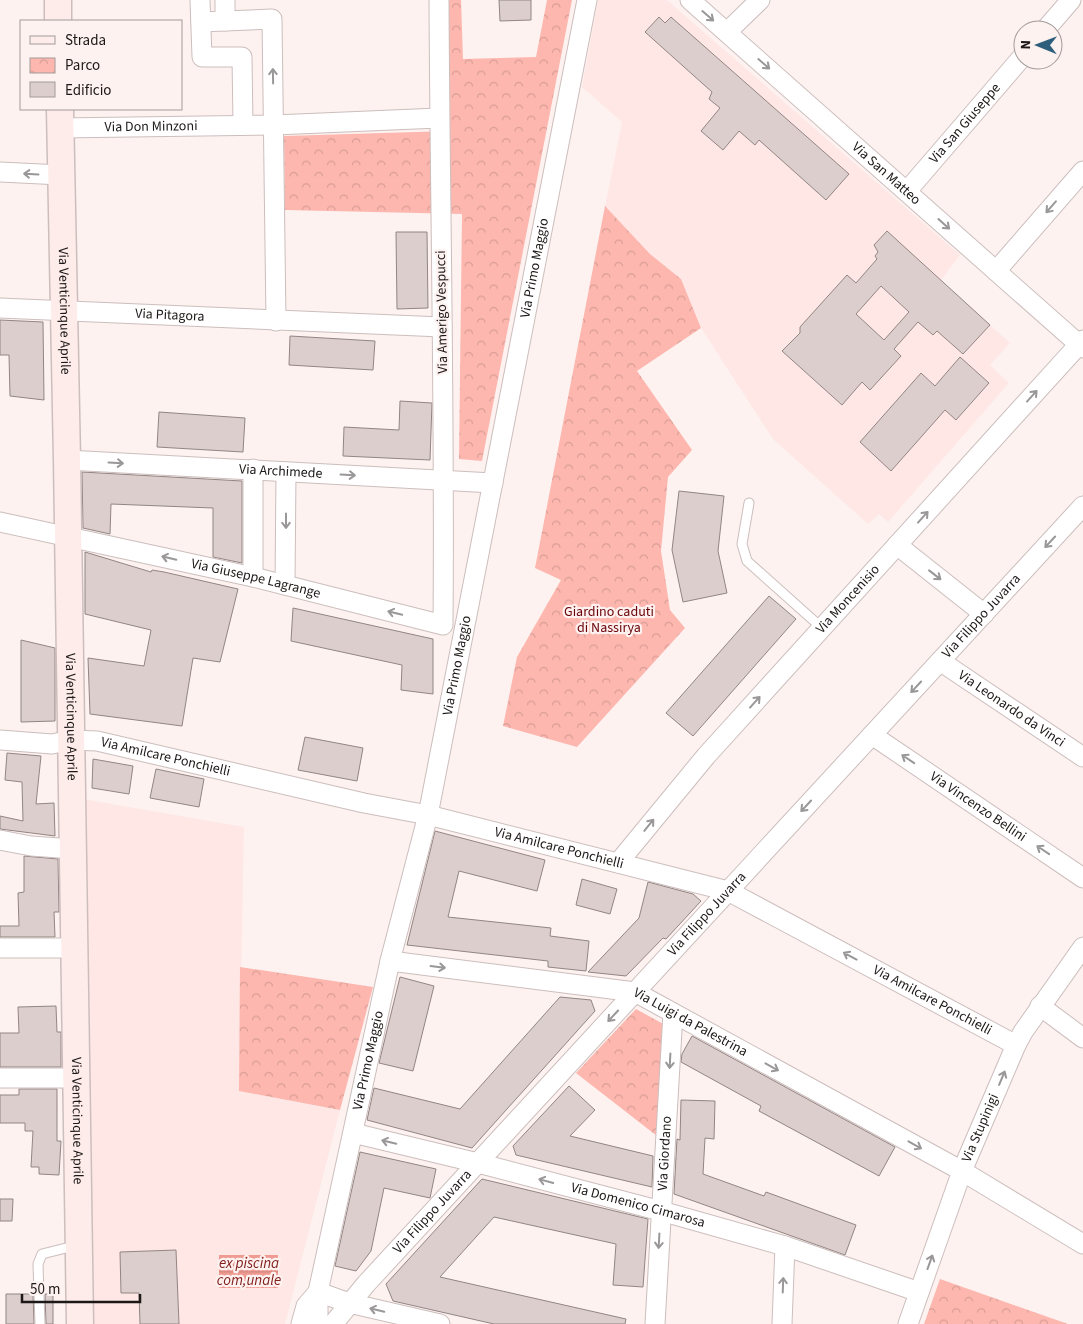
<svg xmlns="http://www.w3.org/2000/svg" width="1083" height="1324" font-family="'Source Sans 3',sans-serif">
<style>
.built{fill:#fee7e4}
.park{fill:url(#park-crowns)}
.water{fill:url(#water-rules)}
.building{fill:#dbcecc;stroke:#928584;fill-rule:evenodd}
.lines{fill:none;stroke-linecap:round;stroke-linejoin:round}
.lane-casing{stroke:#ccbebd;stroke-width:11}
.street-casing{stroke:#ccbebd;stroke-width:21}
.secondary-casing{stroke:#ccbebd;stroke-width:29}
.lane{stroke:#fff;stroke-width:9}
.street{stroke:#fff;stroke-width:19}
.secondary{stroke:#fdecea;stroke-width:26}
.oneway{stroke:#999797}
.labels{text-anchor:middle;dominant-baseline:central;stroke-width:4.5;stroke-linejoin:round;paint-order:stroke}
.street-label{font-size:14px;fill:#1c1817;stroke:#fdf2f0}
.park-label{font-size:14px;fill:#6a0309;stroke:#fdf2f0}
.water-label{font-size:15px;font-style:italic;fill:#82211e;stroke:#fdf2f0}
</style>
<defs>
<pattern id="park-crowns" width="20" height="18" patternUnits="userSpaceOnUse" patternTransform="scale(1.25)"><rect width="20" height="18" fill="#fdb7af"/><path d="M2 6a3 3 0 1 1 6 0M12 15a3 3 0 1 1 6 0" fill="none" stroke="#d89d96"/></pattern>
<pattern id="water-rules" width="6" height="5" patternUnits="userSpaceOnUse" patternTransform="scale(1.25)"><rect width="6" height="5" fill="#f09b92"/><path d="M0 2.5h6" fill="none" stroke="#cd857d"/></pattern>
</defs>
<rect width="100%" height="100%" fill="#fdf2f0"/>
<!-- built -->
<path class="built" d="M598,0H667L960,255L941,280L1010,343L990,365L1009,383L888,522L879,514L868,524L773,439L701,328L681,279L650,254L605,206L622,122L582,87Z
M83,799L244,827L239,1091L340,1110L285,1324H91Z"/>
<!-- park -->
<path class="park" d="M445,0H461L463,59L536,57L547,0H572L482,461L459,459L462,214L285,210L284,136L449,131Z
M605,206L650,254L681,279L701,328L637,371L692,450L668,477L661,551L670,610L685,628L577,747L503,726L517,657L561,580L535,568Z
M240,967L373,987L340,1110L239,1091Z
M636,1009L667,1026L657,1136L576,1073Z
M940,1279L1068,1324H924Z"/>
<!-- water -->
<path class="water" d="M219,1255H278V1288H219Z"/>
<!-- building -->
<path class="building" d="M499,0H531V20L500,21Z
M659,17L665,23L671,17L849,174L826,200L759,140L755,145L739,131L723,150L701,131L720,108L709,99L712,92L645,32Z
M887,231L990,325L963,354L937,331L933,335L918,322L894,349L901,356L870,390L862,382L842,405L782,351L800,333V327L847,275L856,283L877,259L875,256L878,252L874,245ZM881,286L909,312L884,340L856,314Z
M396,232H427L428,308L397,309Z
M0,320L43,322L44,400L10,396L9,355H0Z
M290,336L375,341L373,370L289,365Z
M960,357L989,383L956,420L945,410L891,471L860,442L921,373L935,386Z
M400,401L432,403L430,460L343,456L344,427L399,430Z
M159,412L245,418L243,452L157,447Z
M82,472L242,481V563L213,557V508L111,504L110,534L83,528Z
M679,491L724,496L718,551L727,593L683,602L672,550Z
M85,552L151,572L152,570L164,572L238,589L220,662L193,658L182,726L90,714L88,658L144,666L151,630L85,614Z
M769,596L796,619L693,736L666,713Z
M293,608L433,639V694L401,690L402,665L291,641Z
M21,640L55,648V721L21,722Z
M305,737L363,748L357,781L298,770Z
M7,753L41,756L36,804L54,803L55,836L0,829V816L23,821L22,782L5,780Z
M93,759L133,766L129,794L92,788Z
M156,769L204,779L199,807L150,798Z
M435,831L545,860L537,891L459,871L448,917L551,928L550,936L589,941L586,971L548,967V961L407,945Z
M24,856L58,859L59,912H54L55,937H0V926H19L18,893L24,892Z
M582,879L617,889L610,914L576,905Z
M648,882L693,894L701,901L666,939L663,938L626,976L588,972L639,918Z
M400,977L434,986L413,1071L379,1063Z
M560,997L591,1000L595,1011L472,1148L367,1120L374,1088L460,1109Z
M56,1006L57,1032H61V1067H0V1033H19L18,1007Z
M692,1036L895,1147L879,1176L759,1111L761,1106L681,1062L682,1054Z
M569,1086L595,1110L570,1136L653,1156L652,1187L516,1155L513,1146Z
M19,1089H57V1141H61L59,1175L39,1174V1167H31L33,1131H25V1123H0V1095H19Z
M681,1100L715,1101L714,1139L705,1138L703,1174L764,1196L766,1192L856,1225L845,1255L674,1194L677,1139L680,1140Z
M360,1152L436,1169L430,1198L384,1188L371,1251L356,1271L335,1266Z
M482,1179L648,1219L643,1287L613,1285L616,1244L494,1217L440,1277L626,1319L625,1324H494L393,1301L386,1284Z
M0,1199H13L12,1221H0Z
M176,1250L179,1324H140L139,1293H121L120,1252Z
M6,1294H33L34,1324H6Z
M45,1294H53V1324H46Z"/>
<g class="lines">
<!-- lane casing -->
<g class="lane-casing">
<path id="lane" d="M749,503L742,544L747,561L822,628
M40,1324L38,1264L42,1254L78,1245"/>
</g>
<!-- street casing -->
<g class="street-casing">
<g id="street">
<path d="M200,0L202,57H242L243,125"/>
<path d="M225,0V21"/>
<path id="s1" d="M690,0L1083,348"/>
<path d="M201,22L272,19L276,321"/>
<path d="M1045,30L1071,0"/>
<path d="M727,32L760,0"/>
<path id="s2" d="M60,128L274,125L439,118"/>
<path d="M0,172L61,175"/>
<path id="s3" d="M907,191L1023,56"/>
<path d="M996,271L1083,171"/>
<path id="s4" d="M0,308L442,327"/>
<path id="s5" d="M67,460L493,483"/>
<path id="s6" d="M0,522L253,577L443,625C445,417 440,208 439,0"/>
<path d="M897,545L984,614"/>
<path d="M253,577V469"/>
<path d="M285,585L286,472"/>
<path id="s7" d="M940,661L1083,757"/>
<path id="s8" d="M872,735L1083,878"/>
<path id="s9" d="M0,740L52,744L71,740L97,741L364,803L428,815L728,891L1016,1045"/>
<path d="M0,840L31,846L73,849"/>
<path id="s10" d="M618,863L706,756L1083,340"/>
<path d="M0,948H74"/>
<path id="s11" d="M390,961L635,992L962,1171L1083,1244"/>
<path d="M1040,1006L1083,1038"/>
<path d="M0,1078H75"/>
<path id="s12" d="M353,1133L478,1163L661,1211L785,1246L919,1292"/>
<path d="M318,1292L349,1303L440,1324"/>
<path d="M318,1292V1324"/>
<path id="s13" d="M301,1324L306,1306L318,1292L390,961L428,815L587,0"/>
<path id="s14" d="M333,1324L366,1284L1083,506"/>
<path id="s15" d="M655,1324L673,1013"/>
<path d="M782,1324L785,1246"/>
<path id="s16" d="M908,1324L962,1171L1016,1045L1023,1032L1083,947"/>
</g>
</g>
<!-- secondary casing -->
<g class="secondary-casing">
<g id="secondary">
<path d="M58,0V21"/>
<path id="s17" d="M60,109L67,460L80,1324"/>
</g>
</g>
<!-- lane -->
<use href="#lane" class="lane"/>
<!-- street -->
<use href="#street" class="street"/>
<!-- secondary -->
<use href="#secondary" class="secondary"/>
</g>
<!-- one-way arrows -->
<defs><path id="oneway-shaft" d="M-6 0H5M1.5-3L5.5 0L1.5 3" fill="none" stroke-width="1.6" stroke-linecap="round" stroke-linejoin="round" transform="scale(1.25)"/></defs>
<g class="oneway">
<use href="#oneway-shaft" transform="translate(708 16) rotate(41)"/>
<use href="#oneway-shaft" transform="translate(764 64) rotate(41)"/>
<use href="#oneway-shaft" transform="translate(273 76) rotate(-91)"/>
<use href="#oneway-shaft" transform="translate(31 174) rotate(-177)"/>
<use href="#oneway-shaft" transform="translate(1051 207) rotate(131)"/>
<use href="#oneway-shaft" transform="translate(944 224) rotate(42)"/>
<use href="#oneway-shaft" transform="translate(1032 396) rotate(-48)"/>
<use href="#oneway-shaft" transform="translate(116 463) rotate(3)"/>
<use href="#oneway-shaft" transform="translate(348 475) rotate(3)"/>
<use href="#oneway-shaft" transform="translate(923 517) rotate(-48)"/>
<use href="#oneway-shaft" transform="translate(286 521) rotate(90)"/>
<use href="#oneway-shaft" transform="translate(1050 542) rotate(133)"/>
<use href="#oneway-shaft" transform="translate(169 558) rotate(-167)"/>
<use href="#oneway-shaft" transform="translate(935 575) rotate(38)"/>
<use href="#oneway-shaft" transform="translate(395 613) rotate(-166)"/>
<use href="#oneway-shaft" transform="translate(916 687) rotate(133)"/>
<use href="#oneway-shaft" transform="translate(755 702) rotate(-48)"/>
<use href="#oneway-shaft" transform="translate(908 759) rotate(-146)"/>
<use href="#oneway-shaft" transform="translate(806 806) rotate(133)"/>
<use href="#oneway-shaft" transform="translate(649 825) rotate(-51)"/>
<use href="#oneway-shaft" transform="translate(1043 850) rotate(-146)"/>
<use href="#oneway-shaft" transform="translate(850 956) rotate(-152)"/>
<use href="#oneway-shaft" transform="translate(438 967) rotate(7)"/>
<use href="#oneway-shaft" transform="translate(613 1016) rotate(133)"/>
<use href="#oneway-shaft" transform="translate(670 1061) rotate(93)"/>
<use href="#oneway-shaft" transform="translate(772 1067) rotate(29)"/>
<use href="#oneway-shaft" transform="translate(1002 1078) rotate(-67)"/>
<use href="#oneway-shaft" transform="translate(389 1142) rotate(-167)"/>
<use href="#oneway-shaft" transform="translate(915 1145) rotate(29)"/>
<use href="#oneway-shaft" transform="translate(546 1181) rotate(-165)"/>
<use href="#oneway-shaft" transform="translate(659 1241) rotate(93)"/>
<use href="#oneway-shaft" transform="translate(930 1262) rotate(-70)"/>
<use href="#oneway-shaft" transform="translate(783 1285) rotate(-88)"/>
<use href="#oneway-shaft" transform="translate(377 1310) rotate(-167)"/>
</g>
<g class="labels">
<!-- street labels -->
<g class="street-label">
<text stroke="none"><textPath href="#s3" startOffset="89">Via San Giuseppe</textPath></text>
<text stroke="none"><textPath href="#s2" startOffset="91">Via Don Minzoni</textPath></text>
<text stroke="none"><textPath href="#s1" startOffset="262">Via San Matteo</textPath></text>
<text stroke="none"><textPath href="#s13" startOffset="1084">Via Primo Maggio</textPath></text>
<text stroke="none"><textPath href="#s17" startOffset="202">Via Venticinque Aprile</textPath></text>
<text transform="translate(442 312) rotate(-91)">Via Amerigo Vespucci</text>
<text stroke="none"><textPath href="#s4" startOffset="170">Via Pitagora</textPath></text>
<text stroke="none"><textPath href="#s5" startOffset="214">Via Archimede</textPath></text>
<text stroke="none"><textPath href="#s6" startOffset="262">Via Giuseppe Lagrange</textPath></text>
<text stroke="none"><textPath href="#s10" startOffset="350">Via Moncenisio</textPath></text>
<text stroke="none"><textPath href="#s14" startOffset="960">Via Filippo Juvarra</textPath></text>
<text stroke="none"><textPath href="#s13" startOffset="679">Via Primo Maggio</textPath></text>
<text stroke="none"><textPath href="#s7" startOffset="86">Via Leonardo da Vinci</textPath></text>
<text stroke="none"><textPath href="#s17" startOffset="608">Via Venticinque Aprile</textPath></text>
<text stroke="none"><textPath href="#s9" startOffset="168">Via Amilcare Ponchielli</textPath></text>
<text stroke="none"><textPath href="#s8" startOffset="128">Via Vincenzo Bellini</textPath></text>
<text stroke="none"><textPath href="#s9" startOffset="572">Via Amilcare Ponchielli</textPath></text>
<text stroke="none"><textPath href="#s14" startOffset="555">Via Filippo Juvarra</textPath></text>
<text stroke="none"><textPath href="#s9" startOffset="978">Via Amilcare Ponchielli</textPath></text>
<text stroke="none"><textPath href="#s11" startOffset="310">Via Luigi da Palestrina</textPath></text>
<text stroke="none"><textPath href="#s13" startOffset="274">Via Primo Maggio</textPath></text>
<text stroke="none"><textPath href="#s17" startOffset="1012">Via Venticinque Aprile</textPath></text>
<text stroke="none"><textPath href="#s16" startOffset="209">Via Stupinigi</textPath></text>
<text stroke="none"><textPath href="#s15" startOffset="171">Via Giordano</textPath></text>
<text stroke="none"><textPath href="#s12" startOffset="294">Via Domenico Cimarosa</textPath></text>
<text stroke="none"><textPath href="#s14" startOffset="150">Via Filippo Juvarra</textPath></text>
</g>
<!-- park labels -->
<g class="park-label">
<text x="609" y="612">Giardino caduti<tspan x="609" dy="16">di Nassirya</tspan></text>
</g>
<!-- water labels -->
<g class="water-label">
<text x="249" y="1263">ex piscina<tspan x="249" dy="17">com,unale</tspan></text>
</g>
</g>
<!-- legend -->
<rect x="20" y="20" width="162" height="90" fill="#fdf2f0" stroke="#a39b99"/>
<rect x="30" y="36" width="25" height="8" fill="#fdecea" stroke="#a39b99"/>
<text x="65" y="45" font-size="15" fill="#1c1817">Strada</text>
<rect x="30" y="58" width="25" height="15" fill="url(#park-crowns)" stroke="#a39b99"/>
<text x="65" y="70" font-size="15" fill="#1c1817">Parco</text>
<rect x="30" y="82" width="25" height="15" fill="#dbcecc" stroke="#a39b99"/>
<text x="65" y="95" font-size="15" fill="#1c1817">Edificio</text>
<!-- north arrow -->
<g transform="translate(1038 45) rotate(271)"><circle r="24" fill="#fdf2f0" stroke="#a39b99"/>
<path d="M0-4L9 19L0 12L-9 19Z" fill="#2d5f7c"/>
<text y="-8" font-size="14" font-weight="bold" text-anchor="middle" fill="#1c1817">N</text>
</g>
<!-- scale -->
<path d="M22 1294v8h118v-8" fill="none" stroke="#1c1817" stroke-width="2.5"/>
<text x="30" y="1294" font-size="15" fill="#1c1817" stroke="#fdf2f0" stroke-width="4" paint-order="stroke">50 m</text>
</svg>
